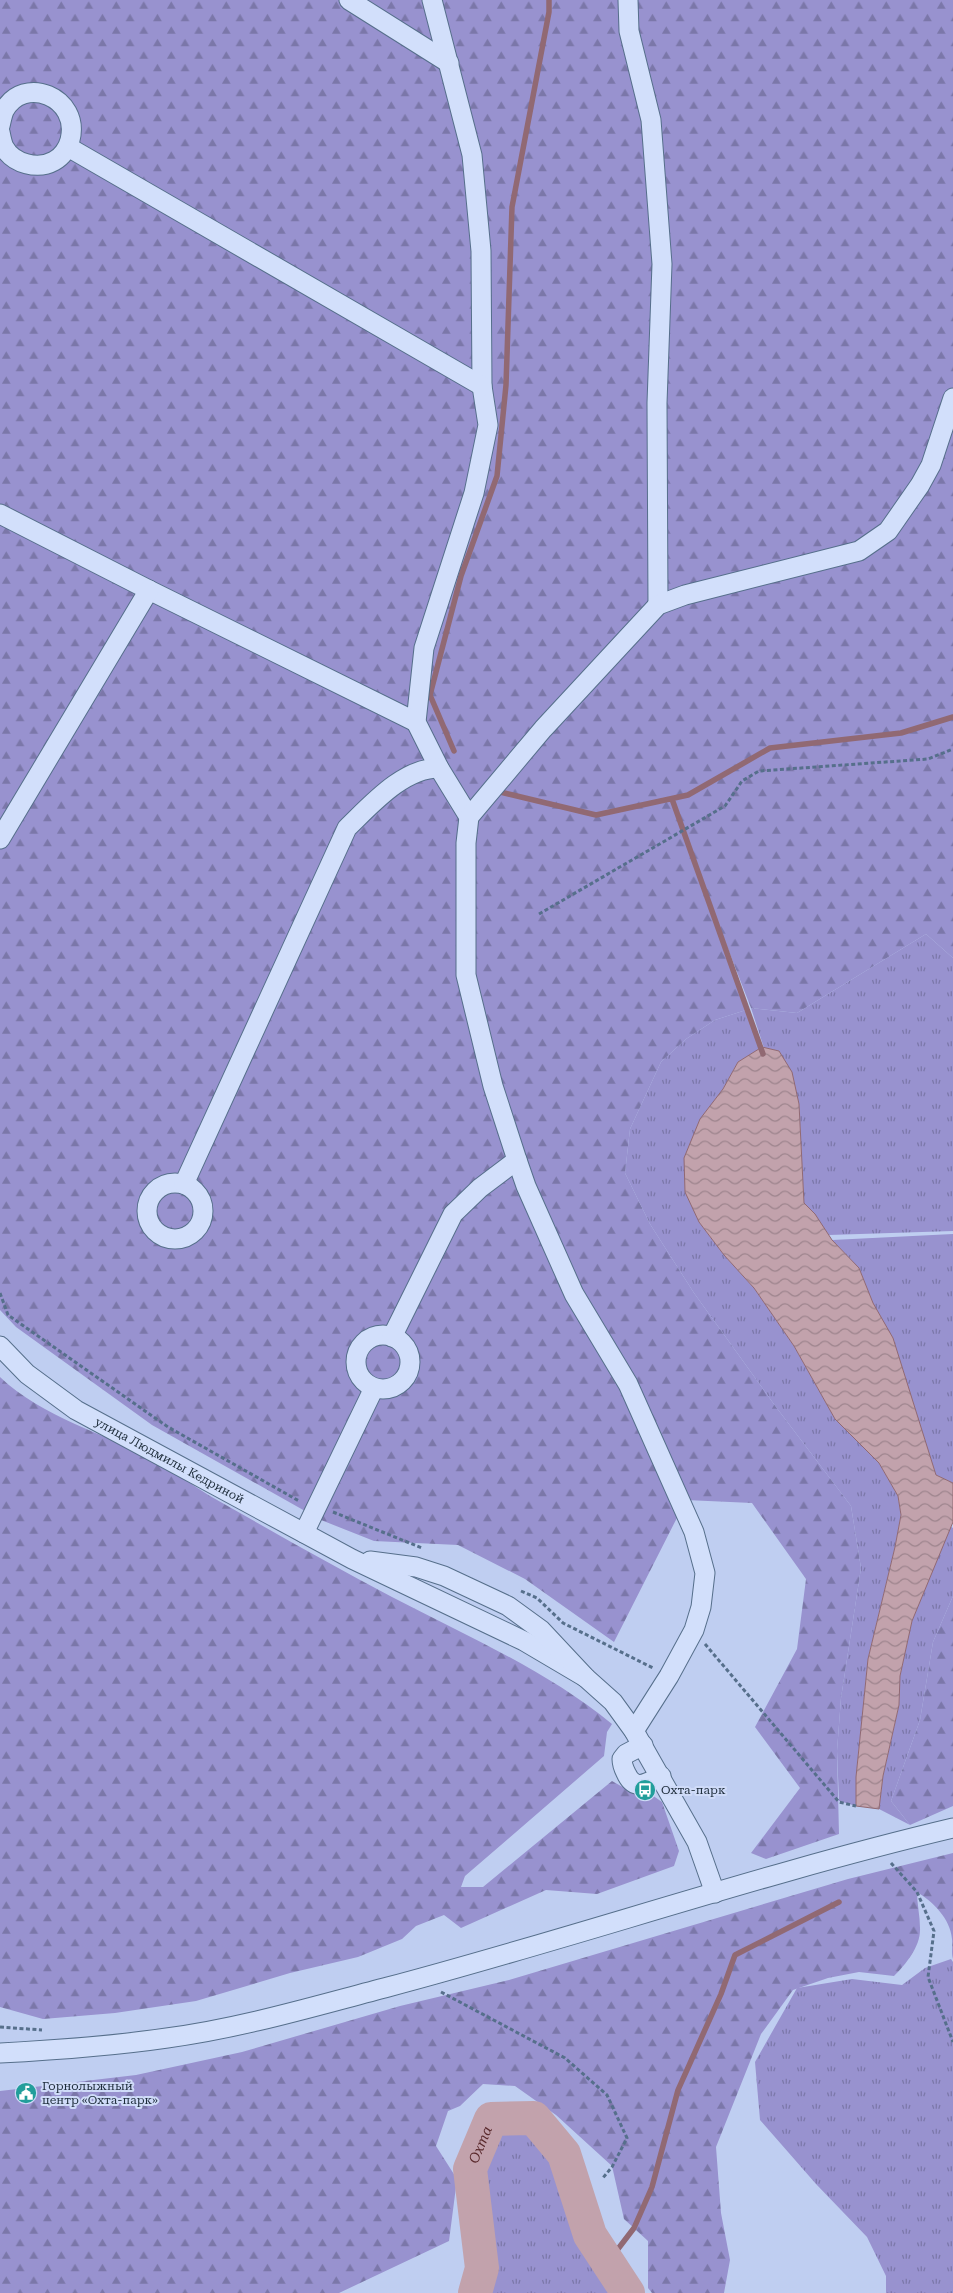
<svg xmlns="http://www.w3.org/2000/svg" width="953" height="2293" font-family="'Roboto Serif',serif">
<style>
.grass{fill:url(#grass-tufts)}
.forest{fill:url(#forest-firs)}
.water{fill:url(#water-waves);stroke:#916973}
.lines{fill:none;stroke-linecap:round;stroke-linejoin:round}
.stream{stroke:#916973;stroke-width:5.5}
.river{stroke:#c2a2ac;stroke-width:34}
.minor-casing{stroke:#566f8b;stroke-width:21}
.path{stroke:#566f8b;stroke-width:3;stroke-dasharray:4 2.5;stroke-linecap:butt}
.minor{stroke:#d2dffb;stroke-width:19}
.labels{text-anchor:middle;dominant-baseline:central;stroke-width:4;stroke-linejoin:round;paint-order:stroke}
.street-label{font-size:12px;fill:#1c2b39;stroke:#cfdbf8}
.poi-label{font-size:12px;fill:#1c2b39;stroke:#cfdbf8;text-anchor:start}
.water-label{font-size:14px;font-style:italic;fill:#5a2a2d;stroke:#cfdbf8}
</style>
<defs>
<pattern id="grass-tufts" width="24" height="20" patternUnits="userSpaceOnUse" patternTransform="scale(1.25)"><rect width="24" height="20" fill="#9892cf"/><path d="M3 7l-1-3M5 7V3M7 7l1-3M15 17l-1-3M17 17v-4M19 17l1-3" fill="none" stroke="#7b77a9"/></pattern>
<pattern id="forest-firs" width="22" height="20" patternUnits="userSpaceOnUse" patternTransform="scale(1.25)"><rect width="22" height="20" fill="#9892cf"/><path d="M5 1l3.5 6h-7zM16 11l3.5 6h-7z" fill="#7b77a9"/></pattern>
<pattern id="water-waves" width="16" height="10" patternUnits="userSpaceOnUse" patternTransform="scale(1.25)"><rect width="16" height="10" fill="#c2a2ac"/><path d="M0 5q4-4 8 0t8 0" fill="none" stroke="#9d848d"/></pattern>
</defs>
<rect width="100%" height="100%" fill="#bfcef1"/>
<!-- grass -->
<path class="grass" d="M926,934L953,958V1231L829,1235L804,1203L799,1104L779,1051L764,1048L751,1008L797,1013Z
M746,1010L761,1048L738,1062L723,1089L699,1222L724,1255L754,1288L794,1346L835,1419L879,1463L898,1496L901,1515L895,1547L868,1659L856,1777V1806L839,1801L837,1751L841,1698L861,1568L851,1506L776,1407L694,1293L650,1224L625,1173L630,1129L661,1062L686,1039L715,1020Z
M953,1234V1483L936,1475L917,1417L859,1268L832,1240Z
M950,1526L953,1528V1596L933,1642L920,1720L891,1801L910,1825L879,1809L883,1776L899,1705L900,1676L912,1620Z
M951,1959L953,1962V2293H886V2276L867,2237L816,2184L760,2120L755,2062L797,1988L852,1979L902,1985L925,1968Z
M501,2127L528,2130L551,2160L579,2240L618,2293H487L495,2256L484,2170Z"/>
<!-- forest -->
<path class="forest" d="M0,0H953V958L926,934L797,1013L751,1008L714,913L746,1010L715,1020L686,1039L661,1062L630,1129L625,1173L650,1224L694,1293L776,1407L851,1506L861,1568L841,1698L837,1751L839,1834L766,1859L751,1853L800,1788L755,1727L797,1649L806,1579L752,1503L686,1500L614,1642L525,1579L458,1545L374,1541L321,1520L152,1425L16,1327L0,1310Z
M0,1377C43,1418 105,1433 156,1461C175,1472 192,1485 210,1496C270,1530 331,1565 392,1597C467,1636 546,1670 612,1724L607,1732L604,1756L465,1876L461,1887H483L612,1781L635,1794L652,1795L662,1802L679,1851L674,1866L597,1894L546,1890L461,1928L444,1915L416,1926L402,1939L358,1957L290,1973L196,2001L115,2013L43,2019L0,2007Z
M953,1596V1806L910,1825L891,1801L920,1720L933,1642Z
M953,1853V1959C951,1952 953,1946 952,1939C950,1918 933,1902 917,1892C917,1904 920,1916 920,1928C921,1946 906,1964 894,1976L859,1972L828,1978L793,1990L761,2034L716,2147L721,2213L730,2260L724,2293H652L648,2288V2241L624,2219L612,2166L556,2115L515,2086L483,2084L460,2106L448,2111L436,2146L457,2179L449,2241L339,2293H0V2091L136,2075L242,2052L400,2006L509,1980L848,1879Z"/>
<!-- water -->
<path class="water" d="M762,1047L779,1051L792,1072L799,1104L804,1203L815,1214L832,1240L859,1268L873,1303L893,1338L936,1475L953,1483V1522L912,1621L900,1676L899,1705L883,1776L879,1809L856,1806V1777L868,1659L895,1547L901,1515L898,1496L879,1463L835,1419L794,1346L754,1288L724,1255L699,1222L685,1192L684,1158L700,1119L723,1089L738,1062Z"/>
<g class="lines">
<!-- stream -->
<path class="stream" d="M454,751L430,695L461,576L497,476L506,385L512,207L549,12V0
M496,791L596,815L688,795L770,748L901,733L953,717
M672,799L763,1054
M608,2262L634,2228L652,2187L678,2090L721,1994L735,1955L839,1902"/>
<!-- river -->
<path class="river" id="s1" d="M475,2293L482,2268L470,2169L491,2119L534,2118L564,2154L590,2235L628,2293"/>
<!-- minor casing -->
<g class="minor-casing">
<g id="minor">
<path d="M349,0L449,63"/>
<path d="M432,0L472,155L481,251L482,386L488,425L474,493L424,648L416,722L439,768L469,817"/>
<path d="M628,0L629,31L651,120L662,264L657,403L658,605"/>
<path d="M0,126C1,122 2,116 4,111C23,74 81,97 70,140C68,148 62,157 54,161C38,170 13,164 4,147C2,143 1,137 0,132"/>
<path d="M68,147L482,386"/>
<path d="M0,514L149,590L416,722"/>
<path d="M0,839L149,590"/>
<circle cx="175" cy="1211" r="28"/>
<path d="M184,1184L347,828C371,805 403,768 439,768"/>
<circle cx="383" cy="1362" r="27"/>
<path d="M392,1337L453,1214L480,1188L517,1160"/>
<path id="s2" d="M0,1346L27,1374L76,1410L352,1559L524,1641L585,1677"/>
<path d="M304,1533L374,1388"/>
<path d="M370,1561L416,1567L444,1576L508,1606L541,1630L585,1677L613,1702L634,1731L697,1842L715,1893"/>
<path d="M634,1731L669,1676L694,1630L701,1607L705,1573L694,1532L628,1384L574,1294L526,1186L517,1160L493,1086L466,975V843L469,817L543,729L658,605L685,595L859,551L888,531L920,485L931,465L953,398"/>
<path d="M643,1745L626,1754L622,1759C622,1766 624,1769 627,1775C636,1792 648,1782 661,1776"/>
<path d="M0,2053C56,2050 112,2046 167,2038C242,2028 315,2006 388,1987C577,1937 763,1873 953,1828"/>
</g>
</g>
<!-- path -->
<path class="path" d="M539,914L725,806L742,781L759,771L928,759L953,749
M0,1293L8,1315L168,1427L299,1501
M333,1512L422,1548
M521,1591L537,1598L563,1623L653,1668
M705,1644L839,1802L856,1806
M891,1863L917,1892L934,1931L928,1977L953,2042
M441,1992L565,2058L607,2095L627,2138L612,2167L602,2179
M0,2027L42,2030"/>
<!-- minor -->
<use href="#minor" class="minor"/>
</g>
<!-- icons -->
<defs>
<g id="bus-disc" transform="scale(1.125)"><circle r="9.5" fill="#229e9b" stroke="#cfdbf8"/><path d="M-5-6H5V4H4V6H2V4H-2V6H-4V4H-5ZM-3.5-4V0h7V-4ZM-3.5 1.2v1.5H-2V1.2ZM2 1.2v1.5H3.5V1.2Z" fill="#fff"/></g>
<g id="civic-disc" transform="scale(1.125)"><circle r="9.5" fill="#229e9b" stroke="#cfdbf8"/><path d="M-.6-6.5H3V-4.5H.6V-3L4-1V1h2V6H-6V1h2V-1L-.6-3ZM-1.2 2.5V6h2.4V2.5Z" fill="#fff"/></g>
</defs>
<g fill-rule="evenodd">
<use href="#bus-disc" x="645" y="1790"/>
<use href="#civic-disc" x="26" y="2093"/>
</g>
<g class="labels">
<!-- street labels -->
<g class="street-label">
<text stroke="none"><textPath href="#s2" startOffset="206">улица Людмилы Кедриной</textPath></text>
</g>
<!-- poi labels -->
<g class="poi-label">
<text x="661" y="1790">Охта-парк</text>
<text x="42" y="2086">Горнолыжный<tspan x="42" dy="14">центр «Охта-парк»</tspan></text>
</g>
<!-- water labels -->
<g class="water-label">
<text stroke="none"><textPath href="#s1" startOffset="152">Охта</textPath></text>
</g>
</g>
</svg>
